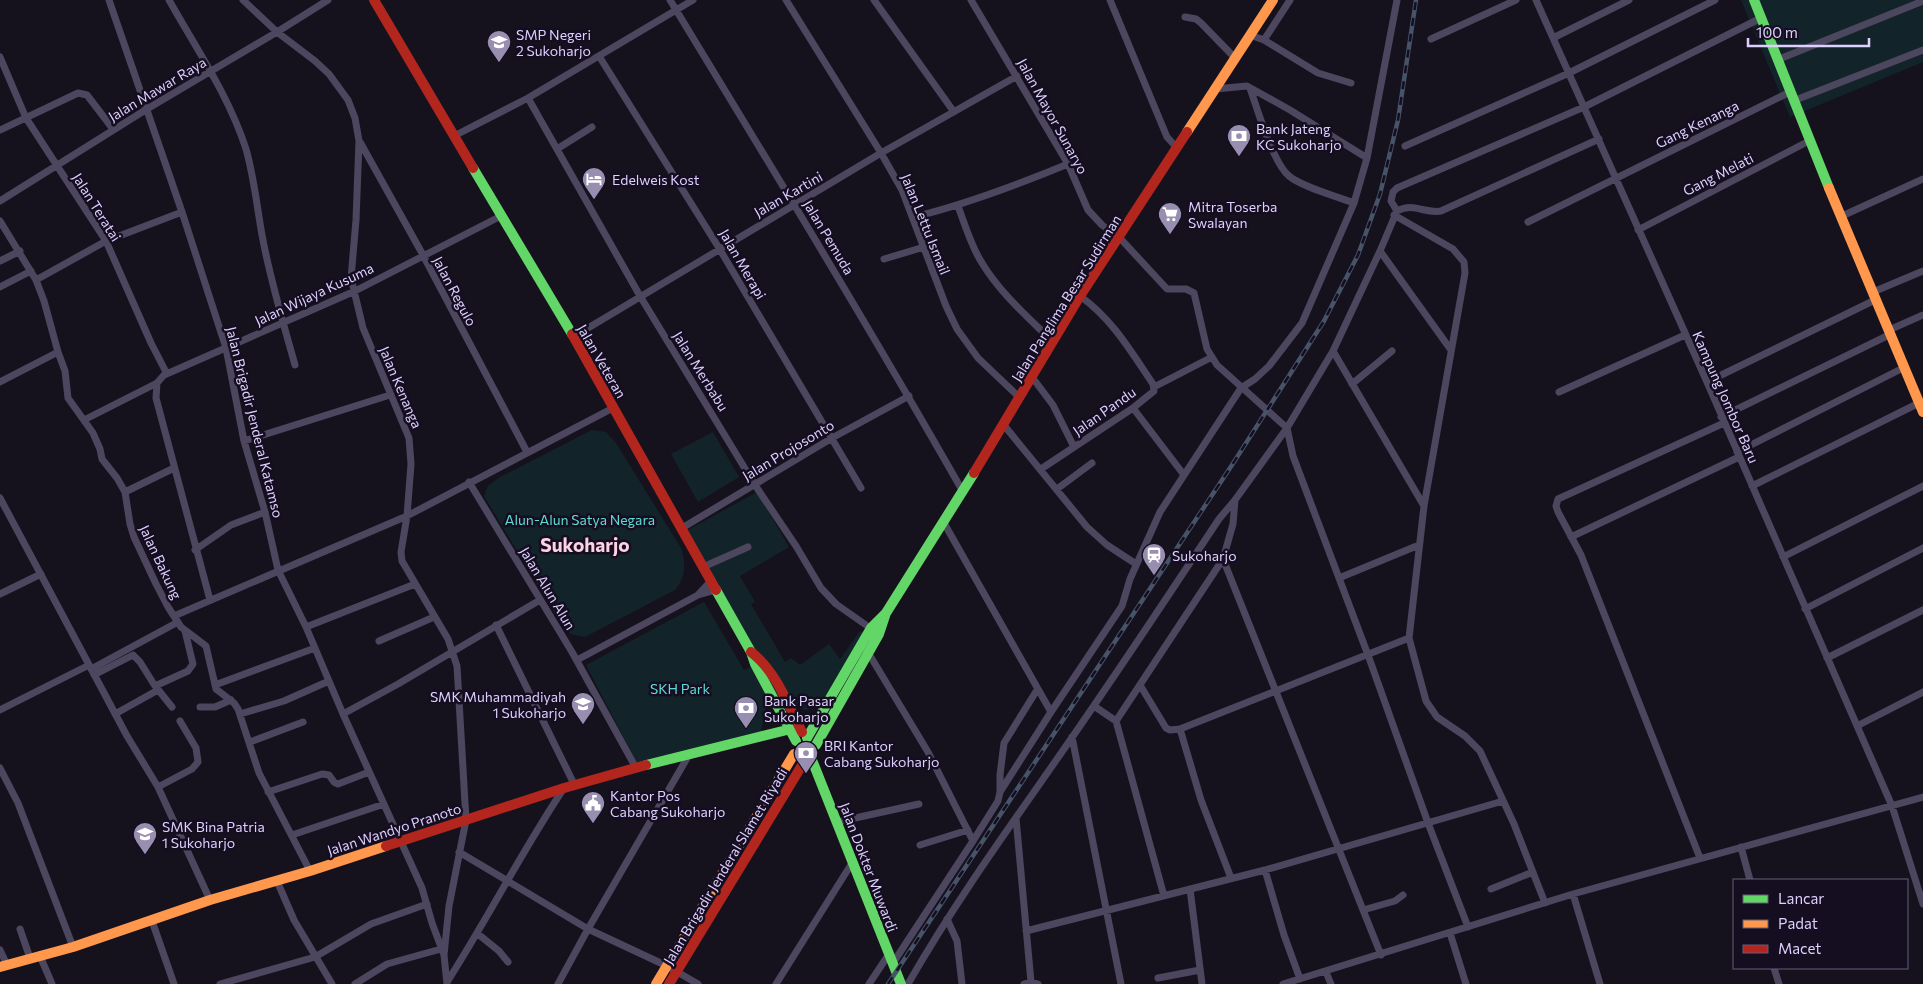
<svg xmlns="http://www.w3.org/2000/svg" width="1923" height="984" font-family="Commissioner,sans-serif">
<style>
.green{fill:#122429}
.lines{fill:none;stroke-linecap:round;stroke-linejoin:round}
.street{stroke:#4c475e;stroke-width:7}
.fast{stroke:#63d668;stroke-width:10}
.slow{stroke:#ff974d;stroke-width:10}
.jam{stroke:#b3261e;stroke-width:10}
.rail-casing{stroke:#465368;stroke-width:4.5}
.rail{stroke:#150e21;stroke-width:2.5;stroke-dasharray:8;stroke-linecap:butt}
.labels{text-anchor:middle;dominant-baseline:central;stroke-width:5;stroke-linejoin:round;paint-order:stroke}
.poi-label{font-size:14px;fill:#ded0fe;stroke:#150e21;text-anchor:start}
.street-label{font-size:14px;fill:#ded0fe;stroke:#150e21}
.park-label{font-size:14px;fill:#5edbd4;stroke:#150e21}
.district-label{font-size:19px;font-weight:bold;fill:#fed2e5;stroke:#150e21}
</style>
<rect width="100%" height="100%" fill="#16121d"/>
<!-- green -->
<path class="green" d="M1741,0H1923V62L1790,117Z
M592,430L606,432L616,443L681,548C686,563 686,577 675,590L585,637L571,634L563,627L484,496L488,486L500,477Z
M713,432L739,477L698,502L671,454Z
M757,492L789,547L740,576L755,602L751,604L785,662L791,658L800,665L829,644L840,659L860,631L870,636L820,706L806,710L780,703L686,531Z
M704,602L744,670L753,666L770,698L764,703L766,706L761,732L639,767L586,665Z"/>
<g class="lines">
<!-- street -->
<path class="street" d="M109,0L182,212L226,348L244,441L265,512L278,570L306,627L343,714L422,888L432,923L444,955
M169,0C196,48 229,96 246,149C254,177 257,207 262,235C270,279 283,322 295,365
M243,0L277,32L315,61L329,74L348,100L355,118L359,141L356,220L351,278L363,328L409,438L411,464L407,516L401,552L402,561L448,639L457,666L466,820L449,906L444,955L447,984
M670,0C769,163 868,325 962,490
M786,0L881,153L902,190L946,306L957,329L978,358L1020,398
M874,0L954,112
M971,0L1068,164L1088,210L1102,225L1119,237L1167,289H1186L1194,293L1207,349L1217,365L1287,428L1293,456L1368,655L1428,823L1468,927
M1110,0L1167,137L1177,148
M1536,0L1707,382L1892,806L1923,904
M1185,17L1196,19L1201,23L1235,58
M1250,35L1264,40L1318,73L1351,83
M1553,38L1629,0
M1431,39L1516,0
M1264,40L1290,0
M599,56L719,248L861,488
M0,57L26,118L106,241L151,343L167,374
M1777,60L1923,1
M1250,88C1257,108 1273,163 1289,176C1302,187 1336,196 1354,203
M1215,89L1247,86L1290,110L1367,158
M528,98L640,296L755,485L796,546L821,588L836,604L873,630
M1793,101L1923,50
M0,130L78,93L87,95L113,129
M454,136L528,98L693,0
M360,142L423,255L527,452
M1405,146L1569,73L1715,0
M557,149L592,127
M0,201L147,109L277,32L328,0
M958,206C965,225 971,246 982,263C1000,293 1028,317 1053,342
M1397,211L1391,201L1393,192L1397,188L1584,107L1761,18
M1394,215L1453,249L1464,262L1465,273L1424,506L1409,638L1426,701L1437,717L1465,736L1480,751L1514,824L1545,903
M1842,216L1923,179
M914,217C967,204 1017,185 1068,164
M0,221L36,280L44,301L58,352L65,371L68,398L93,433L100,449L102,459L117,478L125,492L130,524L134,537L156,584L168,607L181,627L206,646L216,689L234,703L238,709L259,773L310,871
M1528,222L1790,92
M1638,230L1809,141
M1380,251L1451,350
M884,259L924,247
M0,261L20,251
M36,280L106,241L182,212
M0,287L31,271
M1873,292L1923,271
M1889,330L1923,315
M573,337L881,153L1017,76
M1333,351L1424,506
M1032,377L1053,405L1074,447
M0,382L58,352
M1707,382L1877,299
M157,383L156,398L210,600
M1352,384L1392,351
M1154,387L1212,357
M1559,392L1685,335
M1133,408L1184,475
M1721,417L1891,334
M84,420L157,383L164,375L171,372L355,291L501,216
M1003,424L1087,527L1107,545L1136,564
M244,441L390,395
M1737,452L1905,367
M1041,469L1133,408L1154,391L1153,384C1130,350 1113,320 1080,296
M469,482L572,652L636,768
M1752,486L1919,403
M1057,489L1092,463
M125,492L174,468
M0,498L127,736L158,787L210,900
M944,523L1051,712
M682,528L832,438L909,396
M1571,537L1739,457
M195,550L231,525L265,512
M1783,557L1923,486
M1223,559L1381,955
M703,567L748,547
M1339,578L1419,545
M0,594L41,574
M698,595L716,590
M1805,609L1923,548
M174,616L407,516L613,408
M496,625L575,786
M306,627L415,584
M379,641L434,617
M866,649L928,752L973,841
M1827,658L1923,610
M577,660L698,595L711,581
M91,669L178,622
M94,675L133,655L140,662L155,686L188,671L193,664L185,631
M215,685L315,648
M1140,685L1166,728L1170,730L1180,729L1409,638
M156,687L172,707
M1094,706L1116,721L1164,896
M200,707H215L231,700
M0,710L89,665
M115,714L158,690
M240,714L284,701L329,681
M343,714L398,684L540,600
M1116,721L1223,559L1233,524L1235,500
M1857,726L1923,692
M1180,729L1201,800L1231,878
M1072,737L1121,984
M250,742L303,722
M0,768L18,803L73,947
M158,787L192,769L198,762L196,748L180,721
M268,792L322,774L329,775L334,782L338,784L369,772
M1000,792V775L1004,743L1037,690
M1016,818L1031,982
M837,822L919,804
M292,835L384,804
M920,845L968,830
M1741,847L1750,880
M459,852L588,929L667,966L698,984
M1700,858L1581,555L1558,512L1556,506L1558,499L1724,423
M1265,870L1284,935L1300,979
M277,881L294,920L332,984
M1190,889L1202,984
M1491,889L1533,872
M1573,894L1600,984
M1363,910L1395,901L1403,895
M947,919L957,941L962,984
M152,921L174,984
M20,929L30,958
M1026,931L1265,870L1503,801
M1450,933L1466,984
M478,934L499,951L508,962
M0,950L7,965
M40,956L52,984
M893,963L973,841L998,801L1000,792L1051,712L1122,606L1130,579L1160,512L1241,388L1255,379L1269,366L1302,323L1354,203L1367,158L1397,0
M1774,968L1779,984
M1326,972L1331,984
M1158,978L1200,970
M447,982C488,918 522,851 564,788
M220,984L315,957L371,924L427,904
M355,984L387,964L441,949
M558,984L588,929L690,753
M776,984L852,863
M869,984L889,954
M908,984C964,886 1032,797 1095,704C1137,643 1178,581 1219,519L1235,500L1287,428L1333,351L1380,251L1397,211C1414,202 1424,214 1441,211L1599,139
M1024,984L1031,982L1038,984
M1283,984L1573,894L1923,797"/>
<!-- fast -->
<path class="fast" d="M1754,0L1829,188
M473,168L572,334
M716,590L751,652L755,664L796,741
M807,738L871,628L886,613L974,473
M816,745L879,634L885,616
M812,760L901,984
M646,765L799,727"/>
<!-- slow -->
<path class="slow" d="M1187,132L1273,0
M1829,188L1923,412
M0,967L73,947L210,900L310,871L386,846
M656,984L794,754"/>
<!-- jam -->
<path class="jam" d="M374,0L473,168
M572,334L716,590
M974,473L1080,296L1187,132
M751,652C776,671 788,705 802,732
M386,846L564,788L646,765
M669,984L804,762"/>
<!-- rail casing -->
<g class="rail-casing">
<path id="rail" d="M888,984L1232,465L1324,321L1358,255L1380,194L1398,120L1416,0"/>
</g>
<!-- rail -->
<use href="#rail" class="rail"/>
</g>
<!-- icons -->
<defs>
<g id="school-pin" transform="scale(1.25)"><path d="M0 17L-7.5 6A9.5 9.5 0 1 1 7.5 6Z" fill="#988eaf" stroke="#150e21"/><path d="M0-5L7-2L0 1L-7-2ZM-4 1L0 2.5L4 1V4Q0 6-4 4Z" fill="#fff"/></g>
<g id="bank-pin" transform="scale(1.25)"><path d="M0 17L-7.5 6A9.5 9.5 0 1 1 7.5 6Z" fill="#988eaf" stroke="#150e21"/><path d="M-6-4H6V4H-6ZM0-2.3a2.3 2.3 0 1 0 0 4.6a2.3 2.3 0 1 0 0-4.6Z" fill="#fff"/></g>
<g id="hotel-pin" transform="scale(1.25)"><path d="M0 17L-7.5 6A9.5 9.5 0 1 1 7.5 6Z" fill="#988eaf" stroke="#150e21"/><path d="M-6-4.5h1.5V1H6V5H4.5V3h-9V5H-6ZM-4 0a1.8 1.8 0 1 1 3.6 0ZM.5 0V-2.5h3Q6-2.5 6 0Z" fill="#fff"/></g>
<g id="supermarket-pin" transform="scale(1.25)"><path d="M0 17L-7.5 6A9.5 9.5 0 1 1 7.5 6Z" fill="#988eaf" stroke="#150e21"/><path d="M-6-5.5h2.5l.6 2H6L4.5 2H-2.5L-4.4-4H-6ZM-1.5 3.2a1.3 1.3 0 1 0 .1 0ZM3 3.2a1.3 1.3 0 1 0 .1 0Z" fill="#fff"/></g>
<g id="station-pin" transform="scale(1.25)"><path d="M0 17L-7.5 6A9.5 9.5 0 1 1 7.5 6Z" fill="#988eaf" stroke="#150e21"/><path d="M-3-6H3Q5-6 5-4V2Q5 4 3 4L4.5 6H3L1.5 4h-3L-3 6H-4.5L-3 4Q-5 4-5 2V-4Q-5-6-3-6ZM-3.5-4v3h7v-3ZM-3.5 1v1.5H-2V1ZM2 1v1.5H3.5V1Z" fill="#fff"/></g>
<g id="civic-pin" transform="scale(1.25)"><path d="M0 17L-7.5 6A9.5 9.5 0 1 1 7.5 6Z" fill="#988eaf" stroke="#150e21"/><path d="M-.6-6.5H3V-4.5H.6V-3L4-1V1h2V6H-6V1h2V-1L-.6-3ZM-1.2 2.5V6h2.4V2.5Z" fill="#fff"/></g>
</defs>
<g fill-rule="evenodd">
<use href="#school-pin" x="499" y="42"/>
<use href="#bank-pin" x="1239" y="136"/>
<use href="#hotel-pin" x="594" y="179"/>
<use href="#supermarket-pin" x="1170" y="214"/>
<use href="#station-pin" x="1154" y="555"/>
<use href="#school-pin" x="583" y="704"/>
<use href="#bank-pin" x="746" y="708"/>
<use href="#bank-pin" x="806" y="753"/>
<use href="#civic-pin" x="593" y="803"/>
<use href="#school-pin" x="145" y="834"/>
</g>
<g class="labels">
<!-- poi labels -->
<g class="poi-label">
<text x="516" y="34">SMP Negeri<tspan x="516" dy="16">2 Sukoharjo</tspan></text>
<text x="1256" y="128">Bank Jateng<tspan x="1256" dy="16">KC Sukoharjo</tspan></text>
<text x="612" y="179">Edelweis Kost</text>
<text x="1188" y="206">Mitra Toserba<tspan x="1188" dy="16">Swalayan</tspan></text>
<text x="1172" y="555">Sukoharjo</text>
<text x="566" y="696" text-anchor="end">SMK Muhammadiyah<tspan x="566" dy="16">1 Sukoharjo</tspan></text>
<text x="764" y="700">Bank Pasar<tspan x="764" dy="16">Sukoharjo</tspan></text>
<text x="824" y="745">BRI Kantor<tspan x="824" dy="16">Cabang Sukoharjo</tspan></text>
<text x="610" y="795">Kantor Pos<tspan x="610" dy="16">Cabang Sukoharjo</tspan></text>
<text x="162" y="826">SMK Bina Patria<tspan x="162" dy="16">1 Sukoharjo</tspan></text>
</g>
<!-- street labels -->
<g class="street-label">
<text transform="translate(157 89) rotate(-31)">Jalan Mawar Raya</text>
<text transform="translate(1053 116) rotate(61)">Jalan Mayor Sunaryo</text>
<text transform="translate(1697 124) rotate(-26)">Gang Kenanga</text>
<text transform="translate(1718 174) rotate(-27)">Gang Melati</text>
<text transform="translate(788 194) rotate(-30)">Jalan Kartini</text>
<text transform="translate(97 207) rotate(58)">Jalan Teratai</text>
<text transform="translate(926 224) rotate(68)">Jalan Lettu Ismail</text>
<text transform="translate(829 237) rotate(59)">Jalan Pemuda</text>
<text transform="translate(743 264) rotate(60)">Jalan Merapi</text>
<text transform="translate(455 291) rotate(62)">Jalan Regulo</text>
<text transform="translate(314 294) rotate(-25)">Jalan Wijaya Kusuma</text>
<text transform="translate(1066 298) rotate(-58)">Jalan Panglima Besar Sudirman</text>
<text transform="translate(602 361) rotate(60)">Jalan Veteran</text>
<text transform="translate(701 371) rotate(58)">Jalan Merbabu</text>
<text transform="translate(401 387) rotate(67)">Jalan Kenanga</text>
<text transform="translate(1726 397) rotate(66)">Kampung Jombor Baru</text>
<text transform="translate(1104 411) rotate(-35)">Jalan Pandu</text>
<text transform="translate(255 422) rotate(76)">Jalan Brigadir Jenderal Katamso</text>
<text transform="translate(788 450) rotate(-31)">Jalan Projosonto</text>
<text transform="translate(161 562) rotate(65)">Jalan Bakung</text>
<text transform="translate(548 588) rotate(59)">Jalan Alun Alun</text>
<text transform="translate(394 829) rotate(-18)">Jalan Wandyo Pranoto</text>
<text transform="translate(725 866) rotate(-59)">Jalan Brigadir Jenderal Slamet Riyadi</text>
<text transform="translate(869 867) rotate(69)">Jalan Dokter Muwardi</text>
</g>
<!-- park labels -->
<g class="park-label">
<text x="580" y="519">Alun-Alun Satya Negara</text>
<text x="680" y="688">SKH Park</text>
</g>
<!-- district labels -->
<g class="district-label">
<text x="585" y="544">Sukoharjo</text>
</g>
</g>
<!-- legend -->
<rect x="1733" y="879" width="175" height="90" fill="#150e21" stroke="#655c79"/>
<rect x="1743" y="895" width="25" height="8" fill="#63d668" stroke="#655c79"/>
<text x="1778" y="904" font-size="15" fill="#ded0fe">Lancar</text>
<rect x="1743" y="920" width="25" height="8" fill="#ff974d" stroke="#655c79"/>
<text x="1778" y="929" font-size="15" fill="#ded0fe">Padat</text>
<rect x="1743" y="945" width="25" height="8" fill="#b3261e" stroke="#655c79"/>
<text x="1778" y="954" font-size="15" fill="#ded0fe">Macet</text>
<!-- scale -->
<path d="M1748 38v8h121v-8" fill="none" stroke="#ded0fe" stroke-width="2.5"/>
<text x="1756" y="38" font-size="15" fill="#ded0fe" stroke="#150e21" stroke-width="4" paint-order="stroke">100 m</text>
</svg>
